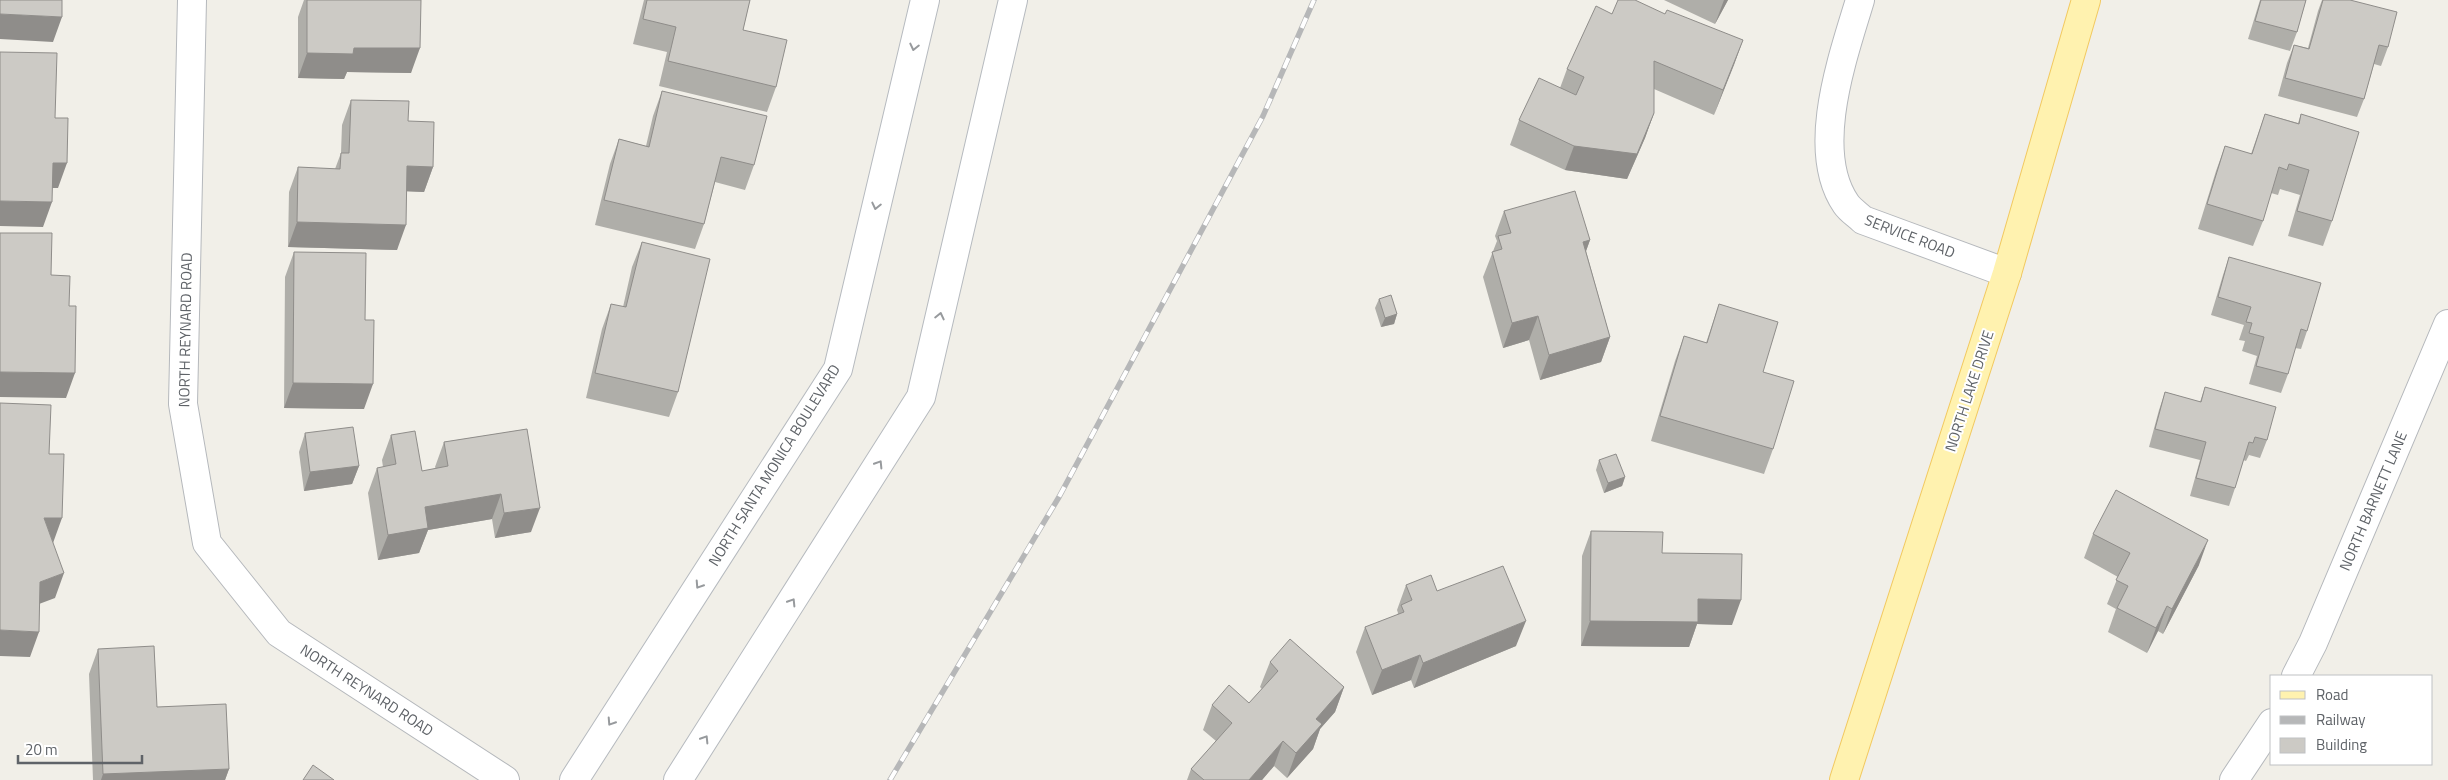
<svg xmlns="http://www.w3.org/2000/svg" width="2448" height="780" font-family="'Titillium Web',sans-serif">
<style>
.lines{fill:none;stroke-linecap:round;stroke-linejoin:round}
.street-casing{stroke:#b5b8bc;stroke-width:30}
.secondary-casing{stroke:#b6babf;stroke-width:30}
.primary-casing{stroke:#f2c960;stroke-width:30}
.street{stroke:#fff;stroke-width:28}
.secondary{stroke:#fff;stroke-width:28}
.primary{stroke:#fff2af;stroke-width:28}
.rail-casing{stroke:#b6b7b8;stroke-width:5.5}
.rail{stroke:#fff;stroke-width:4;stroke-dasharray:11;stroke-linecap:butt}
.wall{fill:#afaea9}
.shaded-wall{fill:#8f8d8a}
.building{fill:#cccac5;stroke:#8f8d8a}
.oneway{stroke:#979a9d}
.labels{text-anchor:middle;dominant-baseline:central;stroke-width:4;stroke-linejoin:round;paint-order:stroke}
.street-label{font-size:15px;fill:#5f6368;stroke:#fff}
</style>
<rect width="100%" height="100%" fill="#f1efe8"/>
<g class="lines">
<!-- street casing -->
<g class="street-casing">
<path id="street" d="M192,0L183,404L207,543L279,633L505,780
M1860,0C1843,57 1809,150 1846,204C1850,210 1858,215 1863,220L2007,273
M2296,676L2313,643L2448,324
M2234,780L2272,723"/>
</g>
<!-- secondary casing -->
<g class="secondary-casing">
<path id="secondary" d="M574,780L838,369L925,0
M678,780L921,397L1013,0"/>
</g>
<!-- primary casing -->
<g class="primary-casing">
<path id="primary" d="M1844,780L2007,273L2086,0"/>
</g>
<!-- street -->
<use href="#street" class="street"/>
<!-- secondary -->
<use href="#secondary" class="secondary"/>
<!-- primary -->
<use href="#primary" class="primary"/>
<!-- rail casing -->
<g class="rail-casing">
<path id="rail" d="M890,780L1059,497L1263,116L1314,0"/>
</g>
<!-- rail -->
<use href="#rail" class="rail"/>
</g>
<!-- wall -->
<path class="wall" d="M304,0H421L411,73L347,72L344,79L298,78V17Z
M644,0H750L743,30L776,87L767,112L659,86L667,52L633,44Z
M1664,0H1728L1715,24Z
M2260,0H2306L2297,32L2290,51L2248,39Z
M2322,0H2350L2388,47L2381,66L2374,64L2364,99L2357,117L2278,96L2287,63L2294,45L2308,48L2318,11Z
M1612,14H1665L1743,40L1714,115L1654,89V113L1645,138L1627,179L1565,170L1510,145L1519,120L1560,88L1567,69Z
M662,91L754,165L745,190L715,182L704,224L695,249L595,225L610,164L619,139L646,146L653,116Z
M351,100L408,121L433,167L424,192L406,191L397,250L288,247L289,192L298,167L335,169L341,153L342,125Z
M2265,114L2298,123L2301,114L2332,221L2323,246L2288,236L2300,195L2280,189L2278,195L2271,193L2263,221L2253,246L2198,229L2216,171L2225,146L2251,154Z
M1504,211L1590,240L1586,251L1610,337L1601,362L1540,380L1529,340L1503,348L1483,277L1497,241L1495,236Z
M642,242L678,392L669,417L586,398L602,329L611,304L623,307L632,267Z
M294,252L364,409L284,408L285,277Z
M2229,257L2307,331L2301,349L2295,348L2288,374L2281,393L2249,384L2257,356L2242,351L2245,341L2239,340L2244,325L2211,315L2223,275Z
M1379,299L1397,314L1394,324L1381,327L1375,308Z
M1719,304L1763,372L1773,449L1764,474L1651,441L1675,361L1684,336L1706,343Z
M2205,387L2267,440L2260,458L2249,455L2246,461L2243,460L2235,488L2229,506L2190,496L2200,460L2149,447L2159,410L2165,392L2200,402Z
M527,429L531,532L495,538L492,519L428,530L419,553L378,560L368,493L377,468L383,467L382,460L391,435L422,471L436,469L435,467L444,442Z
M305,433L359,466L352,484L304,491L299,452Z
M1599,460L1625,477L1622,486L1604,493L1596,470Z
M1591,531L1662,553L1732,625L1697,624L1689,647L1581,646L1582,556Z
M2093,534L2199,565L2163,634L2158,631L2147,653L2108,632L2116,609L2107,604L2118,577L2084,558Z
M1406,585L1437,591L1516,646L1414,688L1411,680L1372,695L1356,652L1365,627L1397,615L1398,613L1397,610Z
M98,649L157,707L229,769L225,780H93L89,674Z
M1270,662L1344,687L1335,712L1320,729L1313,749L1287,778L1274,766L1262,780H1187L1191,769L1216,741L1203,730L1212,705L1249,703L1262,689L1260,687Z"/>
<!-- shaded-wall -->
<path class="shaded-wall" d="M1724,0H1728L1715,24Z
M0,14L62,17L53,42L0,39Z
M1743,40L1734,65L1714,115L1723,90Z
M354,48H420L411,73L347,72L344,79L298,78L307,53Z
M1654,113L1645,138L1627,179L1565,170L1574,146Z
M53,163H67L58,188H44Z
M407,166L433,167L424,192L398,191Z
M0,201L52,202L43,227L0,226Z
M297,222L406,225L397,250L288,247Z
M1590,240L1581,265L1583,242Z
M1397,314L1394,324L1381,327L1385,318Z
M1538,316L1529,340L1503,348L1512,323Z
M1610,337L1601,362L1540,380L1549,355Z
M0,372L75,373L66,398L0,397Z
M293,383L373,384L364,409L284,408Z
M359,466L352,484L304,491L310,472Z
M1625,477L1622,486L1604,493L1608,483Z
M501,494L492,519L428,530L419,553L378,560L388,535L425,507Z
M540,508L531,532L495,538L504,513Z
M44,518H62L53,543Z
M2208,540L2199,565L2163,634L2172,609Z
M64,573L55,598L31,607L40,582Z
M1698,599L1741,600L1732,625L1697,624L1689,647L1581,646L1590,621Z
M2167,606L2158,631L2147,653L2156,628Z
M1526,621L1516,646L1414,688L1423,663Z
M0,630L39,632L30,657L0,656Z
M1420,655L1411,680L1372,695L1382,670Z
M1344,687L1335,712L1320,729L1313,749L1287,778L1296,753L1316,719Z
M1283,741L1274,766L1262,780H1249Z
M229,769L225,780H101L103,774Z"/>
<!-- building -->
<path class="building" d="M0,0H62V17L0,14Z
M307,0H421L420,48H354L353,54L307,53Z
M647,0H750L743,30L787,40L776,87L668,61L676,27L643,19Z
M1618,0H1635L1665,14L1667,10L1743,40L1723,90L1654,61V113L1637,154L1574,146L1519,120L1539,78L1576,95L1584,77L1567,69L1596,6L1612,14Z
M2261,0H2306L2297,32L2255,21Z
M2323,0H2350L2397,12L2388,47L2379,45L2364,99L2285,78L2294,45L2309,49Z
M0,52L57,53L55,118H68L67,163H53L52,202L0,201Z
M662,91L767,116L754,165L721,157L704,224L604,200L619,139L649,147Z
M351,100L409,101L408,121L434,122L433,167L407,166L406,225L297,222L298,167L340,169L341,153H349Z
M2265,114L2299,124L2301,114L2359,132L2332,221L2297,211L2309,170L2289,164L2287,170L2279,167L2263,221L2207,204L2225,146L2252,154Z
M1575,191L1590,240L1583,242L1610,337L1549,355L1538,316L1512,323L1492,252L1502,249L1498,236L1511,233L1504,211Z
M0,233H52L51,275L70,276L69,306H76L75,373L0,372Z
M642,242L710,259L678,392L595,373L611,304L626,307Z
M294,252L366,253L365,320H374L373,384L293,383Z
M2229,257L2321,283L2307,331L2301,329L2288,374L2256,366L2264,337L2249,333L2252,323L2246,322L2251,307L2218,297Z
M1391,295L1397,314L1385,318L1379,299Z
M1719,304L1778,322L1763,372L1794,381L1773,449L1660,416L1684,336L1707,343Z
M2205,387L2276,407L2267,440L2255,437L2253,443L2249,442L2235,488L2196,478L2206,442L2155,429L2165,392L2201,402Z
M0,403L51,405L49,454H64L62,518H44L64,573L40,582L39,632L0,630Z
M353,427L359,466L310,472L305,433Z
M527,429L540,508L504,513L501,494L425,507L428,528L388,535L377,468L396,464L391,435L415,431L422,471L448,466L444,442Z
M1616,454L1625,477L1608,483L1599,460Z
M2116,490L2208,540L2172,609L2167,606L2156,628L2117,608L2128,586L2116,580L2130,553L2093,534Z
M1591,531L1663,532L1662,553L1742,554L1741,600L1698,599V622L1590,621Z
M1503,566L1526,621L1423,663L1420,655L1382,670L1365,627L1404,612L1401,605L1412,600L1406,585L1431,575L1437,591Z
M1290,639L1344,687L1316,719L1322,724L1296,753L1283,741L1249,780H1204L1191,769L1232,723L1212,705L1229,685L1249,703L1278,671L1270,662Z
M154,646L157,707L226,704L229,769L103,774L98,649Z
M313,765L334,780H303Z"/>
<!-- one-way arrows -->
<defs><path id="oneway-chevron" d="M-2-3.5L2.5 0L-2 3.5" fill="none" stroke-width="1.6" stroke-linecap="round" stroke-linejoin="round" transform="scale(1.25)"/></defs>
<g class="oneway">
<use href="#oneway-chevron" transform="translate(914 47) rotate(103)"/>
<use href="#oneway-chevron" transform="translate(876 206) rotate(103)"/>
<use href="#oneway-chevron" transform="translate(940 316) rotate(-77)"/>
<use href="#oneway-chevron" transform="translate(879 464) rotate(-58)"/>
<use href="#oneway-chevron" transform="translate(699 585) rotate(123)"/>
<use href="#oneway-chevron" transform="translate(792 602) rotate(-58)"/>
<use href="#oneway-chevron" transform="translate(611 722) rotate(123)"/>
<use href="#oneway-chevron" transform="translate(705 739) rotate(-58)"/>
</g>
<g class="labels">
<!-- street labels -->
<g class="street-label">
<text transform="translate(1910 236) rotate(21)">SERVICE ROAD</text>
<text transform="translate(185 330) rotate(-89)">NORTH REYNARD ROAD</text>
<text transform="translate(1969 391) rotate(-72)">NORTH LAKE DRIVE</text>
<text transform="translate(774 465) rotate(-58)">NORTH SANTA MONICA BOULEVARD</text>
<text transform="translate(2373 501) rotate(-67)">NORTH BARNETT LANE</text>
<text transform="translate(367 690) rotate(33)">NORTH REYNARD ROAD</text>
</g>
</g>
<!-- legend -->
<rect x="2270" y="675" width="162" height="90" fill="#ffffff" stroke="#bfc1c3"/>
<rect x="2280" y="691" width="25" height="8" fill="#fff2af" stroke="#bfc1c3"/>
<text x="2316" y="700" font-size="15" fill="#5f6368">Road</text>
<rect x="2280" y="716" width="25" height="8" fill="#b6b7b8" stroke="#bfc1c3"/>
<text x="2316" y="725" font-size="15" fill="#5f6368">Railway</text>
<rect x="2280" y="738" width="25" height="15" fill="#cccac5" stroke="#bfc1c3"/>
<text x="2316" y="750" font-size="15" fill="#5f6368">Building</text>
<!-- scale -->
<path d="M18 755v8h124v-8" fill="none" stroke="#5f6368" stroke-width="2.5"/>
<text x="25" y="755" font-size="15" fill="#5f6368" stroke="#ffffff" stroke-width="4" paint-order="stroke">20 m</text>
</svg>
